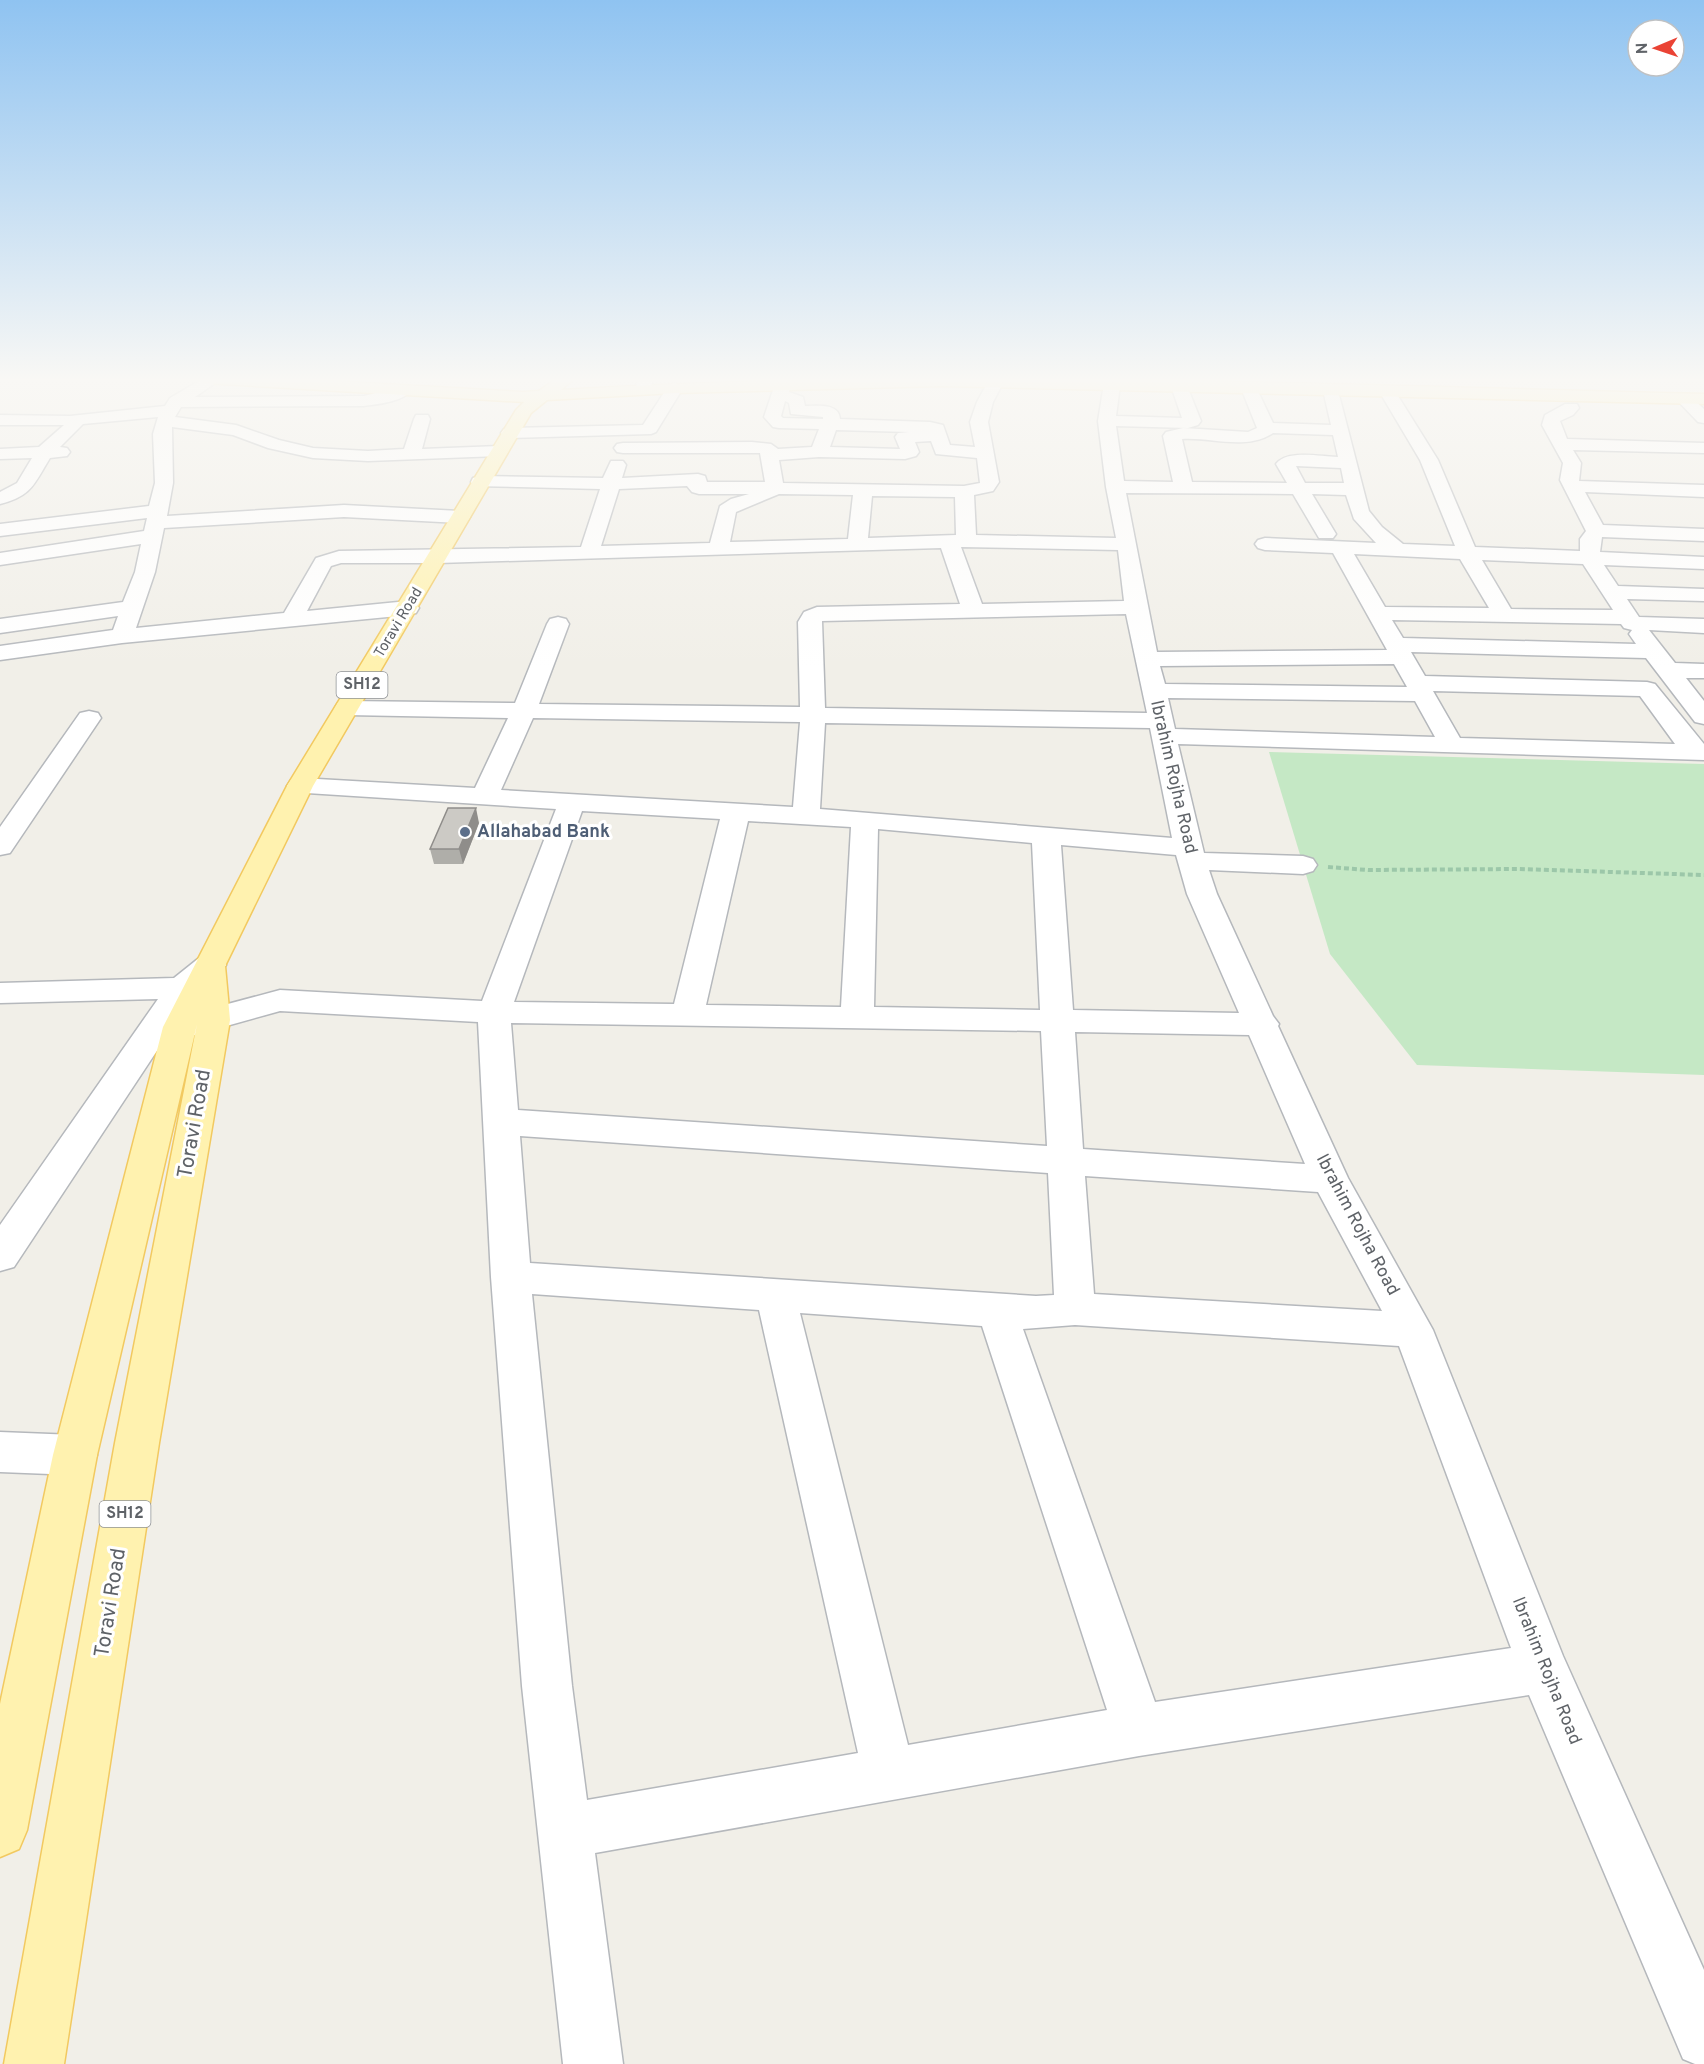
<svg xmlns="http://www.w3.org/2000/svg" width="1704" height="2064" font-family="Overpass,sans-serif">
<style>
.green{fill:#c5e8c5}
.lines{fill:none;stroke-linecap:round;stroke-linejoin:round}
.minor-casing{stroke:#b5b8bc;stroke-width:3}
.major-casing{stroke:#f2c960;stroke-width:3}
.path{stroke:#9cc7a9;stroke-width:4;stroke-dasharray:5 3;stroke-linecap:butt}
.minor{fill:#fff;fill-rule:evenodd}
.major{fill:#fff2af;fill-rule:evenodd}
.wall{fill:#afaea9}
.shaded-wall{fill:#8f8d8a}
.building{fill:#cccac5;stroke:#8f8d8a;stroke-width:1.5}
.service-dot{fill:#5c6f8a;stroke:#fff;stroke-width:2}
.labels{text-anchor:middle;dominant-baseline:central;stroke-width:6;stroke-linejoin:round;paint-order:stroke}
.far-street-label{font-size:15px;fill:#5f6368;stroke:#fff}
.shield{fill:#fff;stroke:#8f9295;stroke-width:1.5}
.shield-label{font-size:16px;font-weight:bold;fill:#5f6368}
.street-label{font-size:18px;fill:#5f6368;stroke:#fff}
.service-label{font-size:18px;font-weight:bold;fill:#4e5e75;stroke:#fff;text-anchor:start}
.near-street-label{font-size:21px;fill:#5f6368;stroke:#fff}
</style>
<rect width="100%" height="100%" fill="#f1efe8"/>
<!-- green -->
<path class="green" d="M1269,752L1704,764V1075L1417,1065L1330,954Z"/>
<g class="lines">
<!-- minor casing -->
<g class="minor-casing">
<path id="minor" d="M204,378L221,379L195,397L364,396L403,386L411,391C401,402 378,404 364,406L181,407L175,417L236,425L279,440L313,448L368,451L404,449L414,419L416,415H428L430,419L422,449L499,446L505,447L508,451L505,455L499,456L368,461L313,458L268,448L233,435L172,427L173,483L167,516L344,505L460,511L467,513L470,517L467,521L460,523L344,517L164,528L155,572L136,628L284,613L316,558L339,551L581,547L600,489L473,486L471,482L473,478L480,476L603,478L611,461H623L626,465L622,478L698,474L705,476L707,482H765L760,453H623L617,452L614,448L617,444L623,443L752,442L771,444L778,449L812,447L819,429L779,428L773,427L764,417L775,384L783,379L791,384L789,392L803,397L805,406C818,406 839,403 840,419L930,422L943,425L950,445L975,447L970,422L977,402L990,378H1002L1004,381L993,402L988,422L999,482L993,491L974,495L976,535L1116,538L1106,487L1098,421L1105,378H1121L1116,416L1182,418L1171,386L1179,381L1187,386L1201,421L1198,425L1188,428L1116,426L1124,481L1173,482L1163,436L1166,432L1183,428L1248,432L1257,428L1241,388L1243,385H1255L1273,423L1331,425L1323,390L1325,387H1337L1369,511L1382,527L1403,544L1455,546L1420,460L1379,391L1381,388H1393L1438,460L1475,547L1580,551V539L1586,531L1560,480L1563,463L1542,425L1545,415L1565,404H1577L1579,408L1573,415L1560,421L1567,439L1704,443V453L1573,450L1581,463L1579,481L1704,485V497L1585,492L1603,525L1704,529V541L1602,537L1600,552L1704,557V569L1604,565L1618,586L1704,589V601L1627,599L1639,617L1704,619V633L1649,630L1675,663L1704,664V678H1686L1704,701V724L1695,722L1646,658L1411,652L1425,676L1647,682L1655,684L1704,744V760L1178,744L1204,853L1303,856L1313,859L1317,865L1313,871L1303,874L1209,870L1217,894L1273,1016L1279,1024L1278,1026L1348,1178L1433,1330L1563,1656L1704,1970V2064H1695L1683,2059L1529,1695L1139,1756L595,1853L623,2064H563L522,1686L491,1277L478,1022L280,1011L187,1037L175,1034L172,1028L14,1267L0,1271V1225L158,999L0,1003V983L174,978L199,958L210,955L221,958L226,965L221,972L193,995L179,1017L280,990L482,1001L556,809L291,792L287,786L291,780L300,778L475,788L508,718L347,715L338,713L335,708L338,703L347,701L515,703L547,624L550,619L558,617L566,619L569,624L539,704L800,707L798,622L804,612L817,607L960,604L941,548L438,563H341L331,566L307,611L408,601L416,603L419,608L416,613L408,615L122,643L0,660V646L113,630L118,616L0,633V619L123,602L135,572L141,544L0,565V553L144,531L147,518L0,536V524L149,506L155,483L153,434L158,417L83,424L60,447L67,448L70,452L67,456L50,458C34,484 32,496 0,504V492L17,483L32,458L0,459V449L39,447L64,425H0V415L70,416L165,406L170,398ZM785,401L789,403L791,414L823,417V419L783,418L781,416ZM836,430L909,432L898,433L895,437L900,449L830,447ZM1273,433L1333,435L1338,457C1322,457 1287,449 1276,464L1287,483L1192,482L1182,439C1212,437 1245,451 1273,433ZM931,441L936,454L977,458L980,483L964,486L783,483L779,460L819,457L905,459L916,456L919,452L915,442ZM1296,466L1341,468L1344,483H1305ZM687,486L692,492L699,494H749L731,499L720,506L710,543L601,546L619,489ZM1126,493L1293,494L1319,538H1333L1336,534L1312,494L1346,495L1354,519L1376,543L1265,538L1258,540L1255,544L1258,548L1265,550L1333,553L1387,650L1157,652ZM779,494L853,495L848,539L730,542L736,512ZM872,496L955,497L956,535L868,538ZM961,547L1118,550L1124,601L982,604ZM1354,554L1460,559L1489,608L1385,607ZM1482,560L1583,564L1613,610L1511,609ZM1126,614L1147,713L825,708L822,621ZM1392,620L1621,624L1624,628L1632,630L1629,634L1636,644L1403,638ZM1394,664L1407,687L1165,684L1160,666ZM1433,691L1640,696L1675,744L1460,738ZM1168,698L1415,701L1435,737L1175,729ZM533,718L800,722L793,807L501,790ZM825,723L1150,728L1172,838L820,809ZM582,811L720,819L674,1004L514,1002ZM748,821L851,827L841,1007L706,1005ZM878,829L1032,843L1040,1010L874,1007ZM1061,845L1176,855L1187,894L1239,1013L1073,1010ZM511,1023L1041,1031L1047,1146L518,1110ZM1075,1032L1249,1035L1305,1164L1083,1149ZM520,1136L1048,1173L1054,1295L1036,1296L530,1263ZM1085,1176L1318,1192L1382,1311L1094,1294ZM532,1294L759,1310L858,1753L587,1800L572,1686ZM800,1313L982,1326L1107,1710L908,1745ZM1075,1325L1399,1346L1511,1648L1155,1702L1023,1329Z
M637,378H653L650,392H638L636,389Z
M675,383L683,388L656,432L651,434L510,438L504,437L501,433L504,429L510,428L643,425L669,385Z
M1684,394L1690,396L1704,409V423L1698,422L1676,399Z
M89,711L98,713L101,718L10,853L0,855V827L80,713Z
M0,1432L75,1435L91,1441L97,1455L91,1469L75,1475L0,1472Z"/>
</g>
<!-- major casing -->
<g class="major-casing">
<path id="major" d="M196,378H280L523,392L539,391L557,378H575L561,390C942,367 1323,385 1704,394V404L941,386L675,393L547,400L531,413L313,786L225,966L230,1020L159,1443L64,2064H4L115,1443L197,1024L97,1455L27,1830L19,1849L0,1857V1704L53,1455L163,1027L287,786L516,410L524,402L204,383Z"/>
</g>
<!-- path -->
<path class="path" d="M1328,867L1368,870L1519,869L1704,875"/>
<!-- minor -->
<use href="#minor" class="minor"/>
<!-- major -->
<use href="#major" class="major"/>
</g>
<!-- wall -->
<path class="wall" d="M479,823L463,864H434L430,849Z"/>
<!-- shaded-wall -->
<path class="shaded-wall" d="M476,808L479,823L463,864L459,849Z"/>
<!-- building -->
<path class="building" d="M448,808H476L459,849H430Z"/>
<!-- sky -->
<linearGradient id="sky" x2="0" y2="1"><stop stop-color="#8fc3f1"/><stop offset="0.57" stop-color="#f9f8f5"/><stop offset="1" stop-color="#f9f8f5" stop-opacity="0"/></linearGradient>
<rect width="1704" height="667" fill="url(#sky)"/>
<!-- markers -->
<circle class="service-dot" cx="465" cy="832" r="6"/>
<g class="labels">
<!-- far-street labels -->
<g class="far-street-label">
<text transform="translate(399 623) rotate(-59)">Toravi Road</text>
</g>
<!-- shield labels -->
<g class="shield">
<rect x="336.5" y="672" width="51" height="26" rx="4.5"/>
<rect x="99.5" y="1501" width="51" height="26" rx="4.5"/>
</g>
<g class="shield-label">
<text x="362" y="685">SH12</text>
<text x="125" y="1514">SH12</text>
</g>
<!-- street labels -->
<g class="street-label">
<text transform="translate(1173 777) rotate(77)">Ibrahim Rojha Road</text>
<text transform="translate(1357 1225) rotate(62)">Ibrahim Rojha Road</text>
<text transform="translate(1546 1671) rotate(68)">Ibrahim Rojha Road</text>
</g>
<!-- service labels -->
<g class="service-label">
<text x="477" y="832">Allahabad Bank</text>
</g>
<!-- near-street labels -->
<g class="near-street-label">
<text transform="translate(195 1124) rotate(-80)">Toravi Road</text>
<text transform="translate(111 1603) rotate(-81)">Toravi Road</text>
</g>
</g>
<!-- north arrow -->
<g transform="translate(1656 48) rotate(268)"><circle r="28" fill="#ffffff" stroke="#bfc1c3" stroke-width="1.5"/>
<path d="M0-4.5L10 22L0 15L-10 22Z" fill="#ea4335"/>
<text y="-9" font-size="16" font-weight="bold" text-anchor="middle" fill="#5f6368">N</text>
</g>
</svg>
